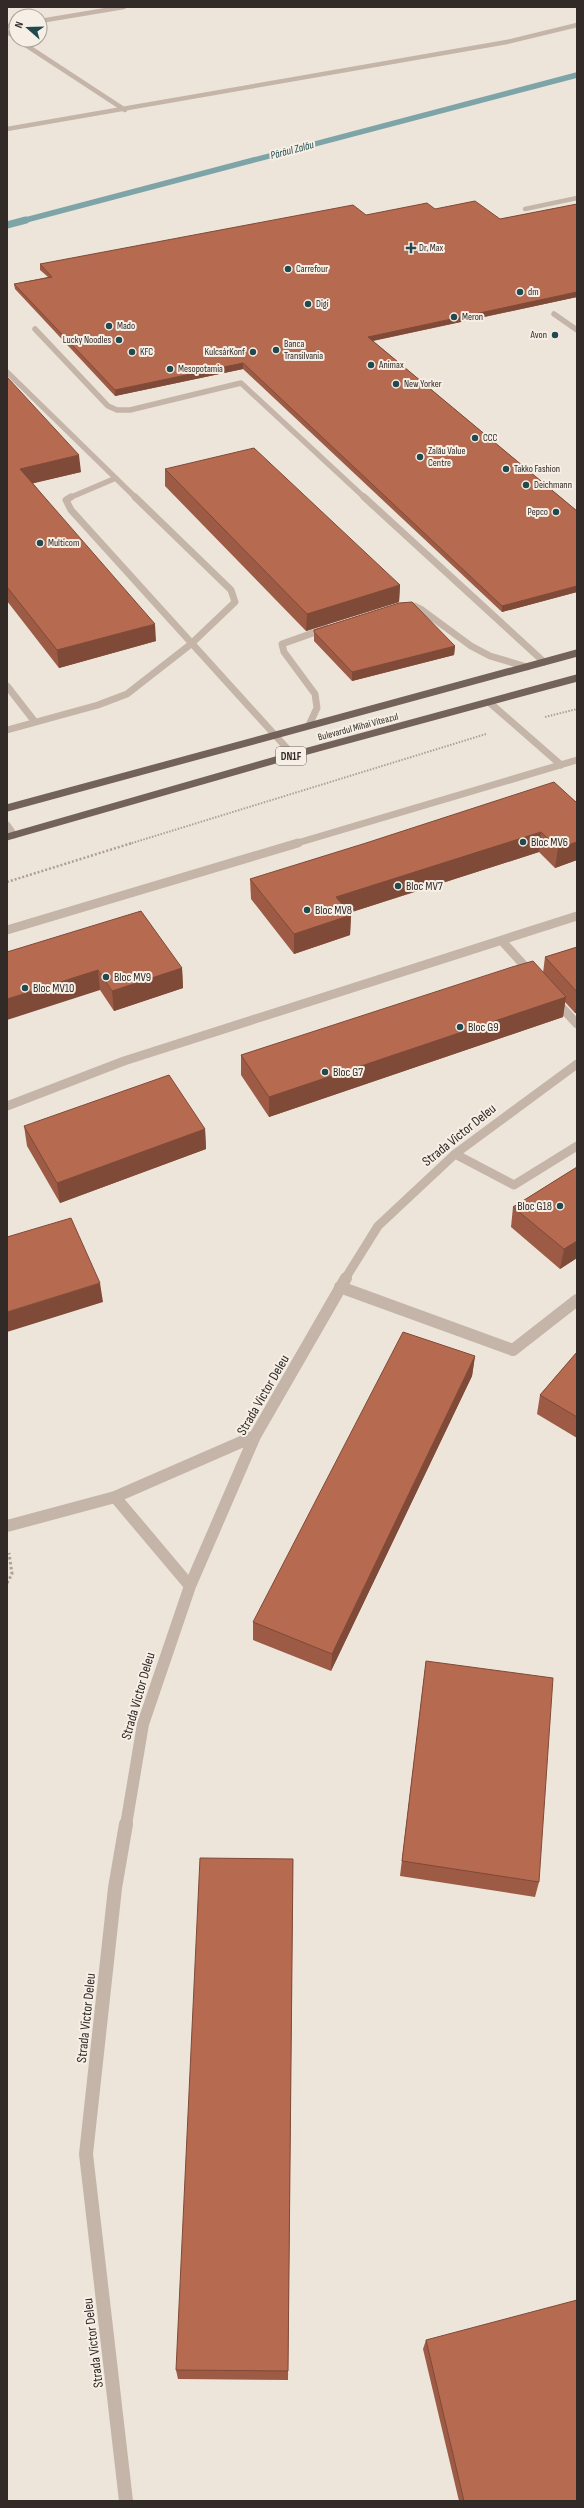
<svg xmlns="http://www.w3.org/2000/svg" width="584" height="2508" font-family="'Sofia Sans Condensed',sans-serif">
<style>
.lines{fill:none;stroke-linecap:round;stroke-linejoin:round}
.stream-far1{stroke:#7da5a7;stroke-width:5.5}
.stream{stroke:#7da5a7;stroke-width:7}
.path-far2{stroke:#af9f92;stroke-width:2;stroke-dasharray:1.5 1.5;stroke-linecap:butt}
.path-far1{stroke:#af9f92;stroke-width:2.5;stroke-dasharray:2 2;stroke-linecap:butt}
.path{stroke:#af9f92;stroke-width:3;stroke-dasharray:2.5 2.5;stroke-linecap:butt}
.service-far3{stroke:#c4b5a8;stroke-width:4.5}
.service-far2{stroke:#c4b5a8;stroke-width:5.5}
.service-far1{stroke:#c4b5a8;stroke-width:7}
.service{stroke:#c4b5a8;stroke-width:9}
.minor-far3{stroke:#c4b5a8;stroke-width:4.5}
.minor-far2{stroke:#c4b5a8;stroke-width:9}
.minor-far1{stroke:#c4b5a8;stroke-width:12}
.minor{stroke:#c4b5a8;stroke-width:14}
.primary{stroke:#72625a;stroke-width:7}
.wall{fill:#9d5b45}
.shaded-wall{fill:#7f4a38}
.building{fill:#b66a50;stroke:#7f4a38}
.poi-dot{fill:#224a4e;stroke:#f6efe6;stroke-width:1.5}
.labels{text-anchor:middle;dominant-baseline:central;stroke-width:4;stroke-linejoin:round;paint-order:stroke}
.far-poi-label{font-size:10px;fill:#322a27;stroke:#f6efe6;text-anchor:start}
.far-street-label{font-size:10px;fill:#322a27;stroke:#f6efe6}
.far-water-label{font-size:11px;font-style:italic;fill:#224a4e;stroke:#f6efe6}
.shield{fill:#f6efe6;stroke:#6d6560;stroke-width:1}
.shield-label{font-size:11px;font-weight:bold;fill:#322a27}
.poi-label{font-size:12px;fill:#322a27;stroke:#f6efe6;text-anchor:start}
.near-street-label{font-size:14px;fill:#322a27;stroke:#f6efe6}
</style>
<rect width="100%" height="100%" fill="#eee5da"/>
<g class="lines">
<!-- stream-far1 -->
<path class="stream-far1" d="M22,221L577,75"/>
<!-- stream -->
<path class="stream" d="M7,225L26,220"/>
<!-- path-far2 -->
<path class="path-far2" d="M545,717L577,709
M129,844L486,734"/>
<!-- path-far1 -->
<path class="path-far1" d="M7,882L132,843"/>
<!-- path -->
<path class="path" d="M7,1583L12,1574L9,1553"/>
<!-- service-far3 -->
<path class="service-far3" d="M525,209L577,198"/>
<!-- service-far2 -->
<path class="service-far2" d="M554,314L577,330
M35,329L108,406L117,410H130L241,383L365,498
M7,372L136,498
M69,498L116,478"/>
<!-- service-far1 -->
<path class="service-far1" d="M71,497L66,500L71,510L293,755
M364,497L544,662
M406,607L414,606L422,610L471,646L490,656L527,667
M7,686L35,722
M490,703L561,765
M309,725L317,708L315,694L284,652L282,644L327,628
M7,730L98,705L127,694L191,644L235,602L231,590L135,497
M7,825L14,835
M294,844L577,760"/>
<!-- service -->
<path class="service" d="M7,930L298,843"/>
<!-- minor-far3 -->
<path class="minor-far3" d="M40,21L124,7
M7,26L16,25
M7,32L16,38
M18,40L125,110
M7,129L507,42L577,25"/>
<!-- minor-far2 -->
<path class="minor-far2" d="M502,941L531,973
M555,1000L577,1024
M7,1106L124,1061L577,916
M455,1154L514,1185L577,1146
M345,1279L378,1226L455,1154L577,1064"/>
<!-- minor-far1 -->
<path class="minor-far1" d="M340,1287L513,1350L577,1300
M115,1497L190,1586
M7,1526L115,1497L255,1436
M126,1825L143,1724L190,1586L255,1436L346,1278"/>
<!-- minor -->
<path class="minor" d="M126,2501L86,2154L115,1888L126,1824"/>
<!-- primary -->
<path class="primary" d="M7,808L577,653
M7,837L293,755L577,678"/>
</g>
<!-- wall -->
<path class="wall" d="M577,204V297L373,341L577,511V592L502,612L243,369L115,396L15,289L14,284L48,277L40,270V264L366,215L435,209L500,219Z
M7,377L81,472L33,483L156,641L59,668L7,601Z
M165,469L400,585L399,602L306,631L165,486Z
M314,630L455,646L454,655L352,681L314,641Z
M577,803V860L555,868L539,852L349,913L351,915L350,935L294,954L251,899L250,879Z
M577,947V1013H575L565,1002L563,1017L269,1117L241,1075V1055L543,973L545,957Z
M7,952L182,968L183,988L114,1011L100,990Z
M24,1126L205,1129L206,1149L60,1203L27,1146Z
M577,1167V1258L560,1269L511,1227L513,1207Z
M577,1352V1438L537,1414L540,1395Z
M475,1356L472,1376L331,1671L253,1640V1622Z
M426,1661L539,1882L535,1897L400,1876Z
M293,1859L288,2380L178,2379L176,2370Z
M426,2340L577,2501H459L423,2349Z"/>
<!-- shaded-wall -->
<path class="shaded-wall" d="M577,292V297L367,342L368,337Z
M243,363V369L115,396V390Z
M79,455L81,472L22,486L20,469Z
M400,585L399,602L306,631L307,614Z
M577,586V592L502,612V606Z
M155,624L156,641L59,668L57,650Z
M455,646L454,655L352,681V672Z
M541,832L539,852L336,917V897Z
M577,842V860L555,868L558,848Z
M351,915L350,935L294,954V934Z
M182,968L183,988L114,1011L112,991Z
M98,970L100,990L7,1020V999Z
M566,997L563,1017L269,1117V1097Z
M577,1002V1013H575Z
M205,1129L206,1149L60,1203L57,1183Z
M577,1241V1258L560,1269L564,1249Z
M100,1283L103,1302L7,1332V1312Z
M475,1356L472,1376L331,1671L332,1654Z"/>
<!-- building -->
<path class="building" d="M475,201L500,219L577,204V292L368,337L577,511V586L502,606L243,363L115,390L14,284L52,277L40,264L353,205L366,215L427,203L435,209Z
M7,377L79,455L20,469L155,624L57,650L7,587Z
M254,448L400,585L307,614L165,469Z
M412,602L455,646L352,672L314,632V630L399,603Z
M554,782L577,803V842L558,848L541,832L336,897L351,915L294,934L250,879L366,843Z
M141,911L182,968L112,991L98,970L7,999V952Z
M577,947V992L545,957Z
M533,961L566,997L269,1097L241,1055L512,967Z
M169,1075L205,1129L57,1183L24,1126Z
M577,1167V1241L564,1249L513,1207Z
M71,1218L100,1283L7,1312V1237Z
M403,1332L475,1356L332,1654L253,1622Z
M577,1352V1417L540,1395Z
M426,1661L553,1678L539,1882L402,1861Z
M200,1858L293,1859L288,2371L176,2370Z
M577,2300V2501H464L426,2340Z"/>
<!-- markers -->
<g class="poi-dot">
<path d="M409 242h4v4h4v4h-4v4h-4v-4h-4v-4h4z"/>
<circle cx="288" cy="269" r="4"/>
<circle cx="520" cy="292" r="4"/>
<circle cx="308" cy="304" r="4"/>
<circle cx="454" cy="317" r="4"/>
<circle cx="109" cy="326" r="4"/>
<circle cx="555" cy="335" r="4"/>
<circle cx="119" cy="340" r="4"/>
<circle cx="276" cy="350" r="4"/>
<circle cx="132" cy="352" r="4"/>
<circle cx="253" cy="352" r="4"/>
<circle cx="371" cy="365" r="4"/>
<circle cx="170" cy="369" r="4"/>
<circle cx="396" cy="384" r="4"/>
<circle cx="475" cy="438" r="4"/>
<circle cx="420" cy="457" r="4"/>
<circle cx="506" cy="469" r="4"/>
<circle cx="526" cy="485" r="4"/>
<circle cx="556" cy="512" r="4"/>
<circle cx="40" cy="543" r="4"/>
<circle cx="523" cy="842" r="4"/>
<circle cx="398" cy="886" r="4"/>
<circle cx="307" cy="910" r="4"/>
<circle cx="106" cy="977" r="4"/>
<circle cx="25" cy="988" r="4"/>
<circle cx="460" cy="1027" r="4"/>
<circle cx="325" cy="1072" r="4"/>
<circle cx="560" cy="1206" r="4"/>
</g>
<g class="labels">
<!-- far-poi labels -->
<g class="far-poi-label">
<text x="419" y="248">Dr. Max</text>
<text x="296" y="269">Carrefour</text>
<text x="528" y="292">dm</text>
<text x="316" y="304">Digi</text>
<text x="462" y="317">Meron</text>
<text x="117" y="326">Mado</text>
<text x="547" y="335" text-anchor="end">Avon</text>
<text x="111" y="340" text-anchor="end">Lucky Noodles</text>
<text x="284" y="344">Banca<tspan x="284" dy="12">Transilvania</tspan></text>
<text x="140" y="352">KFC</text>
<text x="245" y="352" text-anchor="end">KulcsárKonf</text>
<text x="379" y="365">Animax</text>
<text x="178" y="369">Mesopotamia</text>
<text x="404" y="384">New Yorker</text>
<text x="483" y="438">CCC</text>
<text x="428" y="451">Zalău Value<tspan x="428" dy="12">Centre</tspan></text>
<text x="514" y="469">Takko Fashion</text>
<text x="534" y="485">Deichmann</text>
<text x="548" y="512" text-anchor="end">Pepco</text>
<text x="48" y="543">Multicom</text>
</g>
<!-- far-street labels -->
<g class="far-street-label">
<text transform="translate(358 727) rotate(-15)">Bulevardul Mihai Viteazul</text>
</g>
<!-- far-water labels -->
<g class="far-water-label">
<text transform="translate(292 150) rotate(-15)">Pârâul Zalău</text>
</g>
<!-- shield labels -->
<rect class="shield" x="276" y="747" width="30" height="18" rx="3"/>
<g class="shield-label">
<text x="291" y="756">DN1F</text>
</g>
<!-- poi labels -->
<g class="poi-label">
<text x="531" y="842">Bloc MV6</text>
<text x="406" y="886">Bloc MV7</text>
<text x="315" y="910">Bloc MV8</text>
<text x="114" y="977">Bloc MV9</text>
<text x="33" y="988">Bloc MV10</text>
<text x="468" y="1027">Bloc G9</text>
<text x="333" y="1072">Bloc G7</text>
<text x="552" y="1206" text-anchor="end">Bloc G18</text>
</g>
<!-- near-street labels -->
<g class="near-street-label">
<text transform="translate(459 1135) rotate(-39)">Strada Victor Deleu</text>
<text transform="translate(263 1395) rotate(-60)">Strada Victor Deleu</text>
<text transform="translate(138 1696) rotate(-74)">Strada Victor Deleu</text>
<text transform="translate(86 2018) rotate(-84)">Strada Victor Deleu</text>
<text transform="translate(93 2343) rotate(-97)">Strada Victor Deleu</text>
</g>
</g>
<!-- border -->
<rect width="584" height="2508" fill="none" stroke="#322a27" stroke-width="16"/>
<!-- north arrow -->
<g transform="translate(28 28) rotate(290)"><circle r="19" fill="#f6efe6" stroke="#a8a09a"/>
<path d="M0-3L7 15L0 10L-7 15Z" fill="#224a4e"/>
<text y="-6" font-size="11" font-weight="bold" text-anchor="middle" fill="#322a27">N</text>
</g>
</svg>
